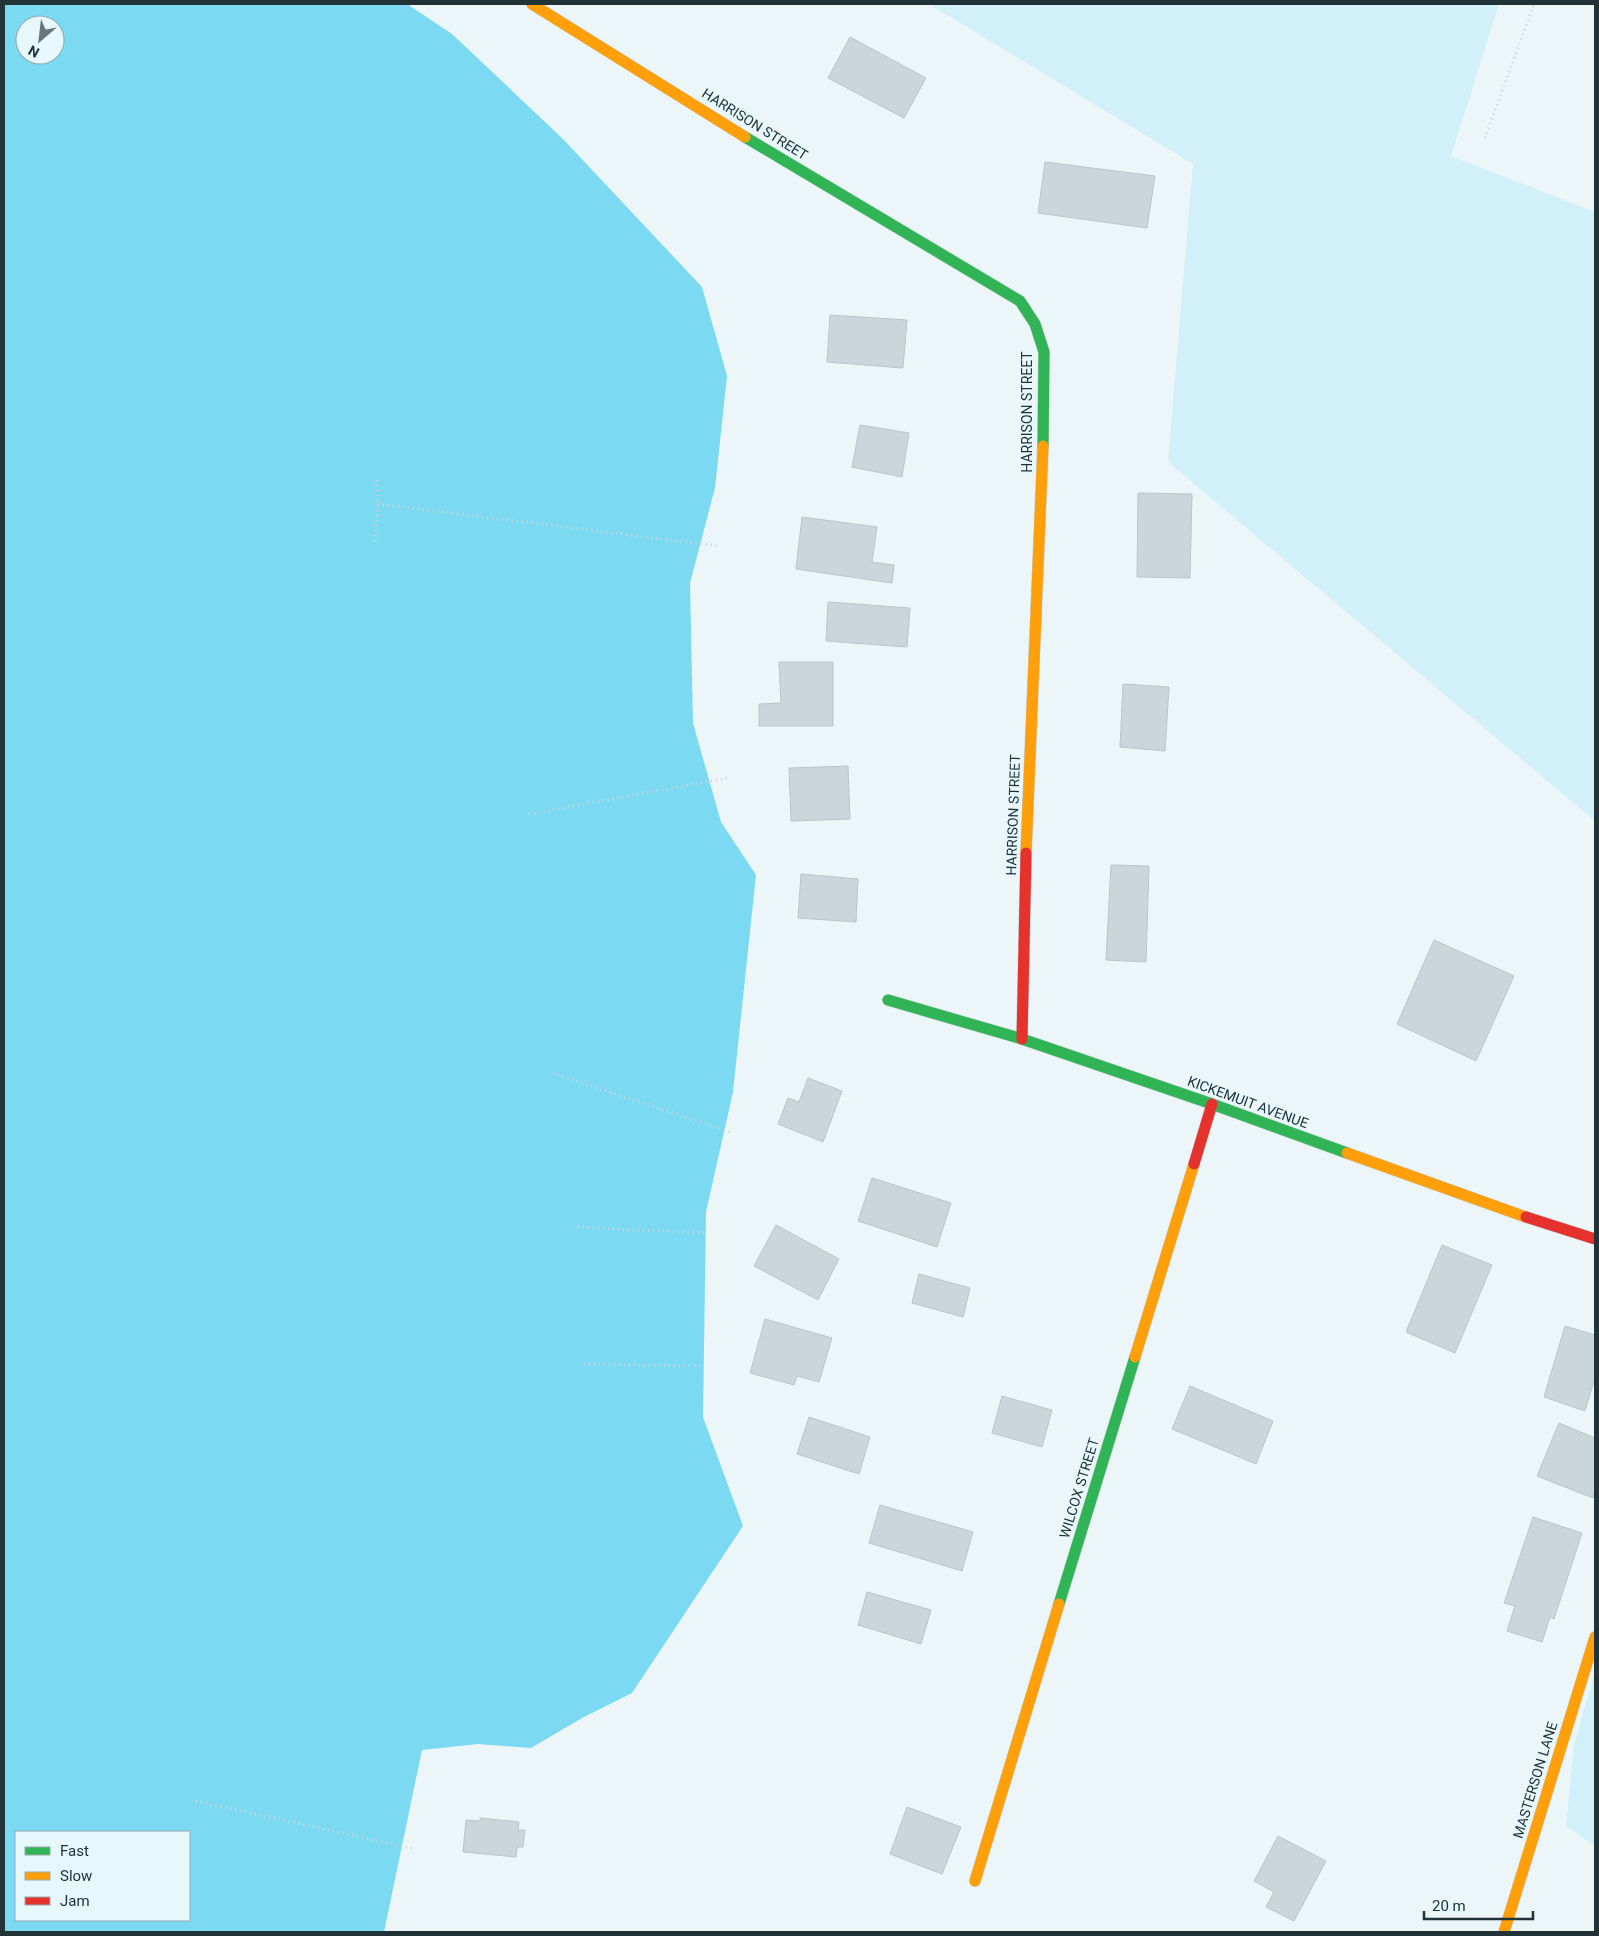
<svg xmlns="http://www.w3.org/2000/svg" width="1599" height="1936" font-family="Roboto,sans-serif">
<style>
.green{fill:#d2f0f9}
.water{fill:#7bdaf2;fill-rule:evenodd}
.building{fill:#cad6da;stroke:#b9c6c9}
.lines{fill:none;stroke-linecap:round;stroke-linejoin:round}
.fast-casing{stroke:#c6d1d5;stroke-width:12}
.slow-casing{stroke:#c6d1d5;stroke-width:12}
.jam-casing{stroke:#c6d1d5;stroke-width:12}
.path{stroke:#cfd3d4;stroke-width:3;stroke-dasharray:1 4;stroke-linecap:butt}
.fast{stroke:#30b455;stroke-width:11}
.slow{stroke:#ff9f0a;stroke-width:11}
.jam{stroke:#e5322d;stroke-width:11}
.labels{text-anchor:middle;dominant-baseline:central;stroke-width:4;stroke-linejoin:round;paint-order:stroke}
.street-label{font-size:14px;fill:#223338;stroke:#e7f8fd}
</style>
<rect width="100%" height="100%" fill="#ecf5f8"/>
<!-- green -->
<path class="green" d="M929,4H1499L1451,156L1595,212V821L1168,462L1193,164Z
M1595,1672V1846L1566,1826L1574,1745Z"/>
<!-- water -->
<path class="water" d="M4,4H407L452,34L563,139L702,287L727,376L715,488L690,583L693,723L721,822L756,875L733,1092L706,1212L703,1417L743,1526L632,1693L582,1718L531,1748L478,1744L422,1750L384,1932H4ZM25,25H55V55H25ZM16,1832H189V1920H16Z"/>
<!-- building -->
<path class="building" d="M850,37L926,78L904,118L828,78Z
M1045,162L1155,176L1147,228L1038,213Z
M830,315L907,320L903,368L827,362Z
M860,425L909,433L902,477L852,467Z
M1138,493L1192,494L1190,578L1137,577Z
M802,517L877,527L872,562L894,565L892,583L796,569Z
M828,602L910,608L907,647L826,641Z
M779,662H833V726H759V704L781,703Z
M1123,684L1169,687L1165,751L1120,747Z
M848,766L850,819L791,821L789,768Z
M1111,865L1149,866L1146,962L1106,960Z
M801,874L858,879L856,922L798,918Z
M1434,940L1514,976L1476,1061L1397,1024Z
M808,1078L842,1091L823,1142L778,1124L788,1098L799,1102Z
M872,1178L951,1203L937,1247L858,1221Z
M776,1225L839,1259L818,1300L754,1266Z
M1442,1245L1492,1265L1455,1353L1406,1332Z
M919,1274L970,1288L963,1317L912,1303Z
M765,1319L832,1338L819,1382L797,1376L794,1385L750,1373Z
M1565,1326L1595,1335V1378L1585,1411L1544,1397Z
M1190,1386L1273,1421L1256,1464L1172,1429Z
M1002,1396L1052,1410L1042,1447L992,1433Z
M809,1417L870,1437L859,1474L797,1454Z
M1559,1423L1595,1438V1492L1593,1498L1537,1476Z
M880,1505L973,1532L962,1571L869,1543Z
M1533,1517L1582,1533L1554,1619L1550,1617L1542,1642L1507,1631L1515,1606L1504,1603Z
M867,1592L931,1610L921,1644L858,1625Z
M907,1807L961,1827L942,1874L890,1854Z
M480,1818L519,1822L518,1830H525L523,1847H517L516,1857L463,1852L466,1820L480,1821Z
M1278,1836L1326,1861L1294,1921L1266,1907L1274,1892L1254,1881Z"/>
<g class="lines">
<!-- fast casing -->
<g class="fast-casing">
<path id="fast" d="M745,137L1020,301L1035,324L1044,352L1043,446
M888,1000L1022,1039L1212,1104L1347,1153
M1059,1604L1135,1357"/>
</g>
<!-- slow casing -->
<g class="slow-casing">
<path id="slow" d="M532,4L745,137
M1026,853L1043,446
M1347,1153L1526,1217
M1135,1357L1194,1164
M975,1881L1059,1604
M1504,1932L1595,1637"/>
</g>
<!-- jam casing -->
<g class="jam-casing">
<path id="jam" d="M1022,1039L1026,853
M1194,1164L1212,1104
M1526,1217L1595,1239"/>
</g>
<!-- path -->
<path class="path" d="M1485,138L1534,4
M378,504L719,546
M375,541L378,504L377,479
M529,814L727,778
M553,1073L730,1132
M578,1227L705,1233
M584,1364L703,1366
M196,1801L415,1849"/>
<!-- fast -->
<use href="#fast" class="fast"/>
<!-- slow -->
<use href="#slow" class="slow"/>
<!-- jam -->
<use href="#jam" class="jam"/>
</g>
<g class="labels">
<!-- street labels -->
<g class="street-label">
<text transform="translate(755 124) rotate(32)">HARRISON STREET</text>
<text transform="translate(1027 412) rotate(-90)">HARRISON STREET</text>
<text transform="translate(1013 815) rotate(-88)">HARRISON STREET</text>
<text transform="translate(1248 1102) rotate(20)">KICKEMUIT AVENUE</text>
<text transform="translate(1079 1488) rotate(-73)">WILCOX STREET</text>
<text transform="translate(1535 1780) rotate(-73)">MASTERSON LANE</text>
</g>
</g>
<!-- border -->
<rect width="1599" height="1936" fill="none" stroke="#223338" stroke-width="10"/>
<!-- legend -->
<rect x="15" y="1831" width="175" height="90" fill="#e7f8fd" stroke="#98a9ae"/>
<rect x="25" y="1847" width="25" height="8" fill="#30b455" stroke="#98a9ae"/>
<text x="60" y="1856" font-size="15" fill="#223338">Fast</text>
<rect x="25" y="1872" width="25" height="8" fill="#ff9f0a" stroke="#98a9ae"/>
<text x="60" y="1881" font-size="15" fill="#223338">Slow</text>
<rect x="25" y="1897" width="25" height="8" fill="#e5322d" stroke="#98a9ae"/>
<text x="60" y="1906" font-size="15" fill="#223338">Jam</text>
<!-- north arrow -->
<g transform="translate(40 40) rotate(208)"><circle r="24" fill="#e7f8fd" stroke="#98a9ae"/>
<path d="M0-4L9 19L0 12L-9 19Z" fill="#69777b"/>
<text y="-8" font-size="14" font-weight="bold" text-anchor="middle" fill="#223338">N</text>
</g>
<!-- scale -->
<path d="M1424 1911v8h109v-8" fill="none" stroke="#223338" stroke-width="2.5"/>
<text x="1432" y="1911" font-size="15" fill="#223338" stroke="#e7f8fd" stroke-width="4" paint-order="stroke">20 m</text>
</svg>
